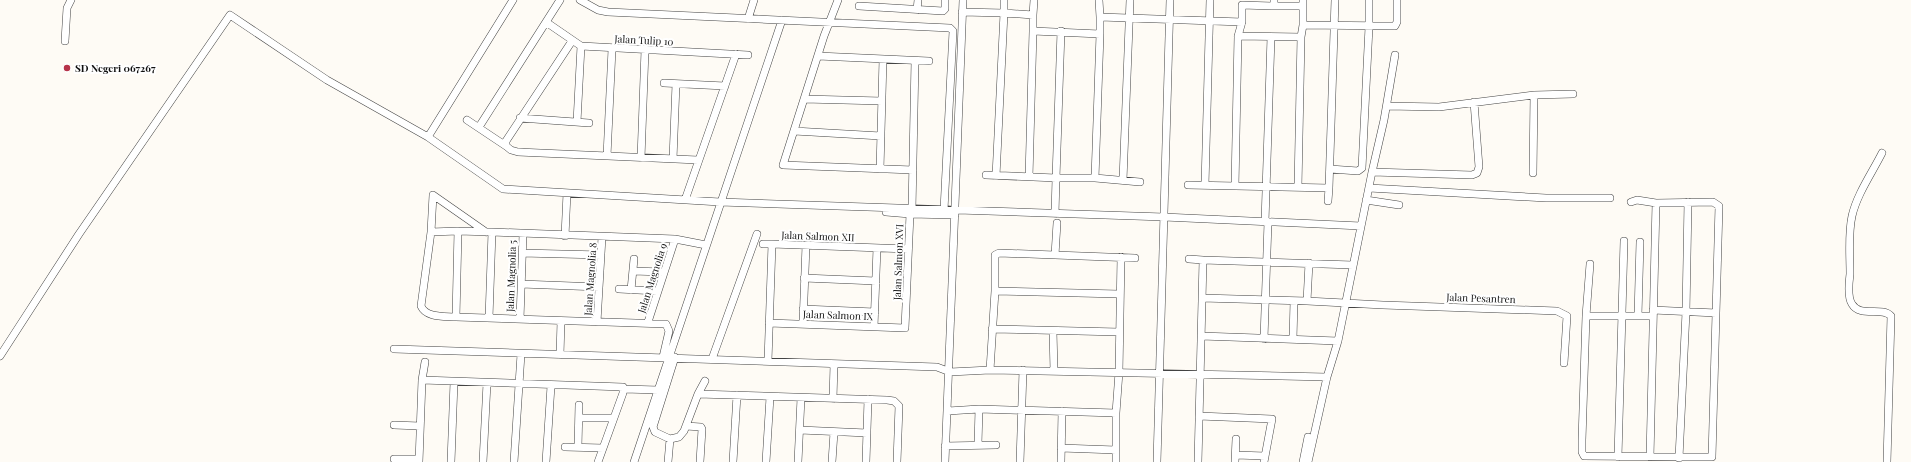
<svg xmlns="http://www.w3.org/2000/svg" width="1911" height="462" font-family="'Playfair Display',serif">
<style>
.lines{fill:none;stroke-linecap:round;stroke-linejoin:round}
.street-casing{stroke:#434343;stroke-width:8}
.street{stroke:#fff;stroke-width:7}
.poi-dot{fill:#b63349;stroke:#fff;stroke-width:1.5}
.labels{text-anchor:middle;dominant-baseline:central;stroke-width:4;stroke-linejoin:round;paint-order:stroke}
.street-label{font-size:10px;fill:#101010;stroke:#fff}
.poi-label{font-size:10px;font-weight:bold;fill:#101010;stroke:#fff;text-anchor:start}
</style>
<rect width="100%" height="100%" fill="#fefbf5"/>
<g class="lines">
<!-- street casing -->
<g class="street-casing">
<path id="street" d="M580,0L598,10L608,12L950,28L953,31L944,210
M838,0L824,36L783,165L913,170
M1099,0L1100,17
M859,6L943,11L945,9V0
M1274,6H1303V0
M917,10L918,0
M962,12L1004,13V0
M1033,15V31
M748,19L754,0
M546,22L581,46L748,55
M1242,22V5L1274,6V0
M1303,25V6
M1061,31L1056,178H1095L1140,182
M65,41L67,8L71,0
M572,41L506,141V146L511,150L518,152L698,160
M818,56L929,61
M664,83L725,86
M804,99L882,101
M1387,106L1439,107L1534,95L1573,94
M520,118L589,123
M467,120L506,146
M577,122L581,46
M479,127L560,0
M794,131L881,136
M428,137L513,0
M1882,153C1872,173 1857,194 1852,216C1848,234 1850,255 1850,274C1849,282 1847,297 1852,304C1860,318 1882,306 1891,316L1887,462
M607,156L612,49
M641,158L645,50
M673,159L676,84
M880,169L883,59
M1330,169L1358,171L1362,168L1369,27V0
M1372,172L1472,175L1477,173L1479,167L1474,102
M1533,173L1534,95
M986,175L1056,178L1055,214
M996,176L1004,13L1033,15L1034,0
M1029,177L1033,31L1100,34V17L1242,22L1238,36L1301,37L1303,25L1395,26L1397,22V0
M1095,178L1100,34
M1123,180L1130,0
M1188,185L1329,188L1335,0
M1205,185L1210,0
M1235,186L1238,36
M1298,187L1301,37
M1369,188L1546,198H1610
M685,200L736,54
M1366,200L1399,205
M1328,201L1329,188
M912,209L915,61
M910,214L955,215
M1265,222L1271,37
M458,231L431,232L421,306C426,318 444,316 456,317L666,324L669,331L663,357
M431,232L433,195L486,232
M492,232L675,239L706,245
M565,236L567,193
M763,244H772
M522,253L601,255
M1055,255L1135,258
M1189,259L1203,260
M1590,264L1586,316L1582,440V452L1584,456L1712,457L1719,206L1713,202L1656,203L1637,200L1631,202
M633,271L663,272
M804,278L876,281
M521,284L599,287
M619,289L657,291
M631,290L634,259
M995,291L1119,294
M1202,298L1307,301L1383,305L1557,311L1567,316L1564,363
M1307,301L1309,263
M803,309L875,312
M1653,310L1716,313
M1586,316H1652
M1638,316L1640,242
M456,317L458,231L492,232L489,318
M520,319L523,234
M597,322L602,237
M648,322L675,239
M769,323L905,328L910,214L886,212
M803,324L806,245
M874,327L877,248
M992,329L1119,332
M1053,331L1054,371
M1201,336L1338,341
M1264,339L1268,222
M1293,339L1294,301
M394,349L937,367L950,372L990,370L1327,377
M560,355L561,321
M0,356L79,234L230,15L327,80L428,137L503,189L720,202L1164,217L1361,226
M712,359L757,234
M768,361L772,244L908,249
M990,370L995,291V255L999,253L1055,255L1057,223
M422,380L623,387V393L598,462
M624,389L658,390
M698,394L705,381
M833,399L834,364
M948,411L979,409L1116,413
M1199,416L1272,419L1264,462
M579,418H613
M394,425L420,426
M686,426L701,427L702,429L700,462
M800,430L867,433
M670,439L679,437L684,431L698,394L887,400L894,401L899,406L897,462
M978,444L979,409
M945,446L996,445
M565,447L603,448
M578,447L579,405
M1061,448L1116,450
M1236,455L1265,456
M1618,457L1624,241
M1650,457L1656,203
M1679,458L1686,312L1688,202
M394,459H419
M419,462L422,380L425,362
M451,462L454,382
M483,462L487,383
M514,462L521,354
M546,462L551,386
M634,462L782,20
M668,462L670,439L655,432L653,427L675,357
M733,462L737,395
M766,462L770,397
M798,462L801,398
M832,462L834,432
M866,462L868,399
M945,462L963,0
M1020,462L1023,370
M1061,462L1062,411
M1116,462V413L1119,372L1121,257
M1157,462L1170,0
M1198,462L1203,260L1353,265
M1235,462L1236,439
M1303,462L1308,437
M1308,462L1327,377L1338,341L1372,172L1384,120L1395,55"/>
</g>
<!-- street -->
<use href="#street" class="street"/>
</g>
<!-- markers -->
<circle class="poi-dot" cx="67" cy="68" r="4"/>
<g class="labels">
<!-- street labels -->
<g class="street-label">
<text transform="translate(644 40) rotate(3)">Jalan Tulip 10</text>
<text transform="translate(818 236) rotate(2)">Jalan Salmon XII</text>
<text transform="translate(898 262) rotate(-88)">Jalan Salmon XVI</text>
<text transform="translate(511 276) rotate(-88)">Jalan Magnolia 5</text>
<text transform="translate(652 278) rotate(-72)">Jalan Magnolia 9</text>
<text transform="translate(590 279) rotate(-86)">Jalan Magnolia 8</text>
<text transform="translate(1481 298) rotate(2)">Jalan Pesantren</text>
<text transform="translate(838 315) rotate(2)">Jalan Salmon IX</text>
</g>
<!-- poi labels -->
<g class="poi-label">
<text x="75" y="68">SD Negeri 067267</text>
</g>
</g>
</svg>
